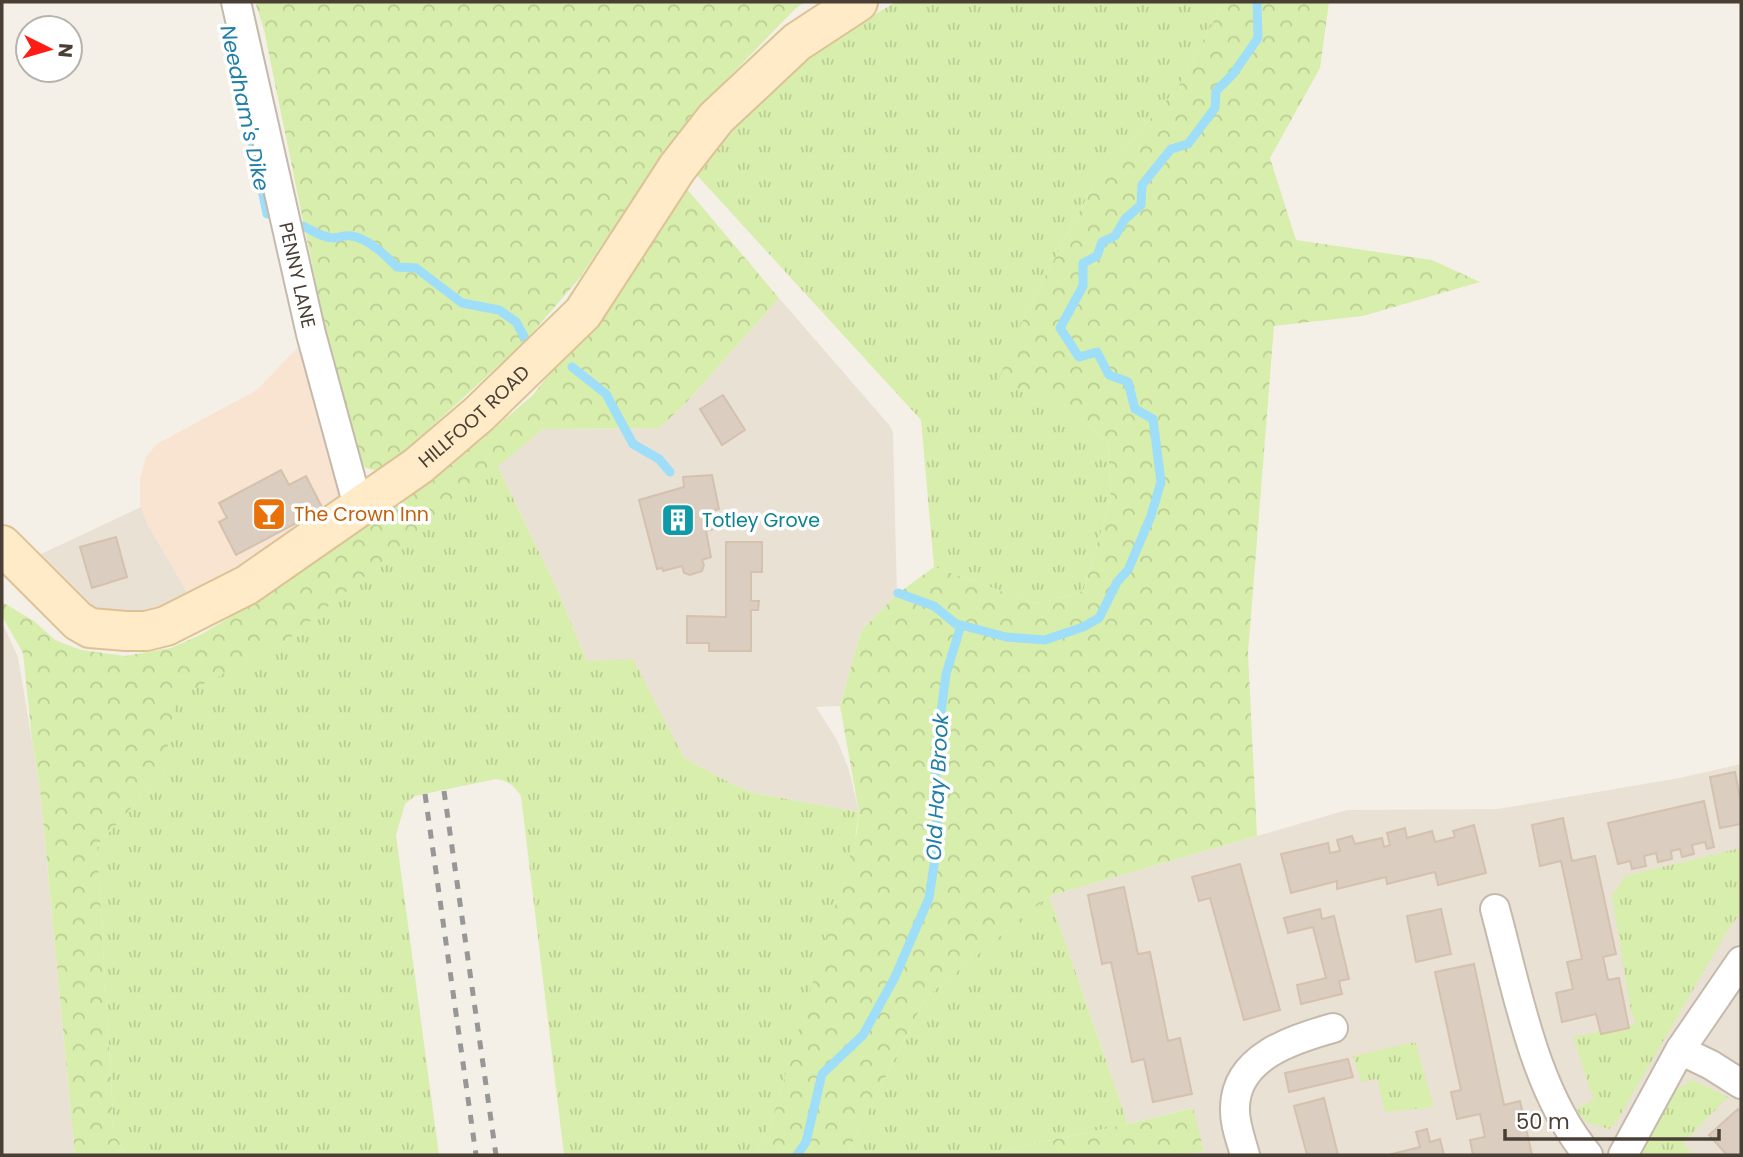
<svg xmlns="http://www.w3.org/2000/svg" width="1743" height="1157" font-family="Poppins,sans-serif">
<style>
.residential{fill:#eae1d5}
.commercial{fill:#f9e3d1}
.grass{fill:url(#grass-tufts)}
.forest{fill:url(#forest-crowns)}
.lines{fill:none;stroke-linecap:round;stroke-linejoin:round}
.stream{stroke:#9edef8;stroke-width:9}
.building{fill:#dbcdbf;stroke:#d4c1ae;stroke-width:2}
.street-casing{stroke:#c5b9ac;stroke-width:32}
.secondary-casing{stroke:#ddc295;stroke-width:42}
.street{stroke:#fff;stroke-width:28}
.secondary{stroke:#ffebc8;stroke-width:38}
.rail{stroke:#979797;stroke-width:5;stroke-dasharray:9 9;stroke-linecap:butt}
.labels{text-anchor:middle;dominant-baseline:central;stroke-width:7;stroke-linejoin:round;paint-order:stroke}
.street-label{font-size:19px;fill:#493f35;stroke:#fff}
.food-label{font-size:19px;fill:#c56008;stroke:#fff;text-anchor:start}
.culture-label{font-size:19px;fill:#0d838f;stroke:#fff;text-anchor:start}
.water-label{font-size:21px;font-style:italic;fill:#207ea7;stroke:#fff}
</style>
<defs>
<pattern id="grass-tufts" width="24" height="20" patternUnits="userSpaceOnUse" patternTransform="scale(1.75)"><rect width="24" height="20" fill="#d8eeac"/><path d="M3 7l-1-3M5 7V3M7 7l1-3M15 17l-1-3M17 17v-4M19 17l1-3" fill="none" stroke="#bbcd95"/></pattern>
<pattern id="forest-crowns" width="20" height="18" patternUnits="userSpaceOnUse" patternTransform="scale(1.75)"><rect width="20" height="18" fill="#d8eeac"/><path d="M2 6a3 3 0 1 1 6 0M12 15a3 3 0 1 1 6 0" fill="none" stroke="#bbcd95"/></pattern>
</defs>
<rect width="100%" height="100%" fill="#f5f0e7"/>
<!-- residential -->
<path class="residential" d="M779,298L890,426L893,433L897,594L861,631L840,706L816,707L837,740L849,770L859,812L754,793L736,786L684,758L633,660L587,661L556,587L497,465L543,429L659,428L684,405Z
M141,507L147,523L190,597L150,613L105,615L66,586L41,554Z
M2,622L18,657L40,789L75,1155H2Z
M1741,764V1155H1186L1204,1151L1192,1108L1128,1124L1049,896L1347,810L1498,809L1679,778Z"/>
<!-- commercial -->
<path class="commercial" d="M299,346L308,350L346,504L190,597L147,523L140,504V478L146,457L157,444L257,390Z"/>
<!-- grass -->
<path class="grass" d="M896,2H1224L1178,87L1094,184L1025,315L998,382L1055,398L1108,442L1111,499L1083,591L1037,604L934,567L921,420L693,171L728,130L821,46Z
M497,465L556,587L587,661L633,659L684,758L736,786L754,793L859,812L854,847L776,1107L757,1155H564L521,796C514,786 509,781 496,779L415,796L405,804L396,835L439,1155H126L114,1132L97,845L163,774L175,698L285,642Z
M1741,848V912L1727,931L1617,1121L1609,1129L1586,1122L1576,1108L1594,1100L1573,1037L1636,1024L1631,1012L1612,896L1625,876Z
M1049,896L1128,1124L981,1155H846L926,997Z
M1415,1042L1434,1107L1385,1112L1377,1079L1361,1082L1353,1056Z
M1692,1080L1728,1097L1683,1143L1693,1155H1641L1672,1093Z"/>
<!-- forest -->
<path class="forest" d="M255,2H805L795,9L705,102L679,134L578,280L526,340L388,467C371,475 358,466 350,450L264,30Z
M1224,2H1329L1320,68L1270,158L1296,240L1432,260L1480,282L1363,316L1274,326L1248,653L1257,836L1049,896L926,997L846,1155H757L776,1107L857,832L859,812L840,706L861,631L897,594L934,567L1037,604L1083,591L1111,499L1108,442L1055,398L997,383L1025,315L1094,184L1178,87Z
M681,182L779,298L684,405L659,428L543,429L285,642L176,698L163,774L97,845L114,1132L126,1155H75L40,789L32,740L23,653L2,616V602L34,621L55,640L81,650L125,656L171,648L202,634L270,593L484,437L533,395L598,311Z
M1193,1108L1204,1151L1186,1155H981L1128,1124Z"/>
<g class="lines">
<!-- stream -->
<path class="stream" d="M241,86L267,214
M303,226C313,231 323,238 334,238C340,237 345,235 351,236C368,238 385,255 397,267L416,268L462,303L499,310L516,322L526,340
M572,367L606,394L633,444L659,459L670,472
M898,593L934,606L956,624L961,625
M797,1155L806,1142L822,1074L863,1035L895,977L929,898L938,839L935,758L946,674L961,625L1006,637L1045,640L1083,627L1099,618L1117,582L1128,570L1151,516L1161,482L1153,419L1135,409L1128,382L1109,375L1097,352L1079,357L1060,328L1083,286V263L1097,256L1102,242L1115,236L1125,219L1141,205L1142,185L1171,149L1188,144L1215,108L1216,91L1233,74L1258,38L1257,2"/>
</g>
<!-- building -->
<path class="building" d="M723,395L745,430L722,445L700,409Z
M281,470L289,485L306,476L323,509L236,555L219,522L227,518L219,503Z
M712,475L719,509L709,512L713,529L706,531L711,557L702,560L704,565L702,571L690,575L684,573L682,566L663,571L662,568L657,569L639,500L684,487L683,477Z
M116,537L127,577L92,588L80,547Z
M726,542H762V572H751V601H759L758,610H751V651H709V643H687V616L726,617Z
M1735,772L1741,802V824L1720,828L1710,777Z
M1704,801L1714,847L1707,849L1705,842L1692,845L1694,854L1682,857L1680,849L1671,851L1672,859L1658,862L1656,853L1644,856L1646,866L1632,869L1630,861L1618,864L1608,823Z
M1563,818L1572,861L1595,856L1616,954L1603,957L1608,980L1619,978L1629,1028L1601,1034L1596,1014L1562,1022L1556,993L1573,989L1567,962L1582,959L1561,861L1540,866L1532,825Z
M1474,825L1486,873L1438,885L1435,872L1387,884L1386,877L1337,889V881L1291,893L1281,854L1328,843L1330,853L1340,851L1337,840L1352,836L1355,844L1382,838L1384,847L1390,845L1387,833L1405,828L1407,838L1432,831L1435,842L1455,837L1453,831Z
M1240,864L1280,1010L1244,1020L1210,898L1199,901L1192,877Z
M1124,887L1138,954L1150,952L1168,1041L1180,1038L1192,1094L1153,1102L1144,1059L1132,1062L1111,962L1102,964L1088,895Z
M1320,909L1322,919L1334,916L1349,979L1339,981L1342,994L1301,1004L1297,985L1326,978L1313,927L1288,933L1284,918Z
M1441,909L1451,954L1416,962L1407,916Z
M1474,964L1504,1105L1520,1101L1532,1155H1473L1470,1140L1485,1137L1480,1114L1457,1119L1451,1092L1461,1090L1435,972Z
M1348,1059L1353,1077L1289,1092L1285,1073Z
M1324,1098L1338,1155H1307L1294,1106Z
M1738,1109L1741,1113V1155H1727L1709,1135Z
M1427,1129L1430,1142L1440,1139L1444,1155H1388L1420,1147L1416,1132Z"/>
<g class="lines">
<!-- street casing -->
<g class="street-casing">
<g id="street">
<path id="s1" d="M236,2L311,334L358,506"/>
<path d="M1495,909C1517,989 1534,1091 1588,1155"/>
<path d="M1680,1050L1711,1065L1741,1084"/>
<path d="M1245,1155C1241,1140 1234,1123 1235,1107C1236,1057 1293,1039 1333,1028"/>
<path d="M1623,1155L1680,1050L1741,961"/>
</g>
</g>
<!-- secondary casing -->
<g class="secondary-casing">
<g id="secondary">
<path id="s2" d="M2,545L78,621L90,628L126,631H146L166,626L247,585L418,466L479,414L583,313L677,168L716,118L797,42L858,2"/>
</g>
</g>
<!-- street -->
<use href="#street" class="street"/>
<!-- secondary -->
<use href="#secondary" class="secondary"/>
<!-- rail -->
<path class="rail" d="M444,791L496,1155
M425,794L476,1155"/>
</g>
<!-- icons -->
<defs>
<g id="bar-square" transform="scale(1.75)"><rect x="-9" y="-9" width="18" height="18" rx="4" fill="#e8710a" stroke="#fff"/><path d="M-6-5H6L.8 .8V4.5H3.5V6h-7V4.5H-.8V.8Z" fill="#fff"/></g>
<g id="building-square" transform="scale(1.75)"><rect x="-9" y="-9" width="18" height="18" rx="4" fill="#0f9aa8" stroke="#fff"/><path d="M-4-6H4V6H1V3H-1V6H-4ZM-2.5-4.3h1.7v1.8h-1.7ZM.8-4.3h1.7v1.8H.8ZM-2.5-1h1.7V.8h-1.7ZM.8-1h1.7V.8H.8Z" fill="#fff"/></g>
</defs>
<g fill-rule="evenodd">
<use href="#bar-square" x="269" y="514"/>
<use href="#building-square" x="678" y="520"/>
</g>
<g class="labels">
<!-- street labels -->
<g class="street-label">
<text stroke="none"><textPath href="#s1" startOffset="280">PENNY LANE</textPath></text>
<text stroke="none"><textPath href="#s2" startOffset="572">HILLFOOT ROAD</textPath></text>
</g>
<!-- food labels -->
<g class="food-label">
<text x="294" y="514">The Crown Inn</text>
</g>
<!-- culture labels -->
<g class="culture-label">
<text x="702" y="520">Totley Grove</text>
</g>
<!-- water labels -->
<g class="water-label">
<text transform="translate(245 108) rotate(78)">Needham's Dike</text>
<text transform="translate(937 787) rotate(-87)">Old Hay Brook</text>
</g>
</g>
<!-- border -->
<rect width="1743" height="1157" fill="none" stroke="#493f35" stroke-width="7"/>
<!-- north arrow -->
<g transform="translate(49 49) rotate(95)"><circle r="33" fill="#ffffff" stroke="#b6b2ae" stroke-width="2"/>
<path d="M0-5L12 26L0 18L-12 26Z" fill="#ff1c15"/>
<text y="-10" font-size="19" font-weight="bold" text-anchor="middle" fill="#493f35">N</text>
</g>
<!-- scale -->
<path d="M1505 1129v10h214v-10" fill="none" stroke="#493f35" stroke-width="3.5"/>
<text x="1516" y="1129" font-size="21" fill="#493f35" stroke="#ffffff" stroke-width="5" paint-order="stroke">50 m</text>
</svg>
